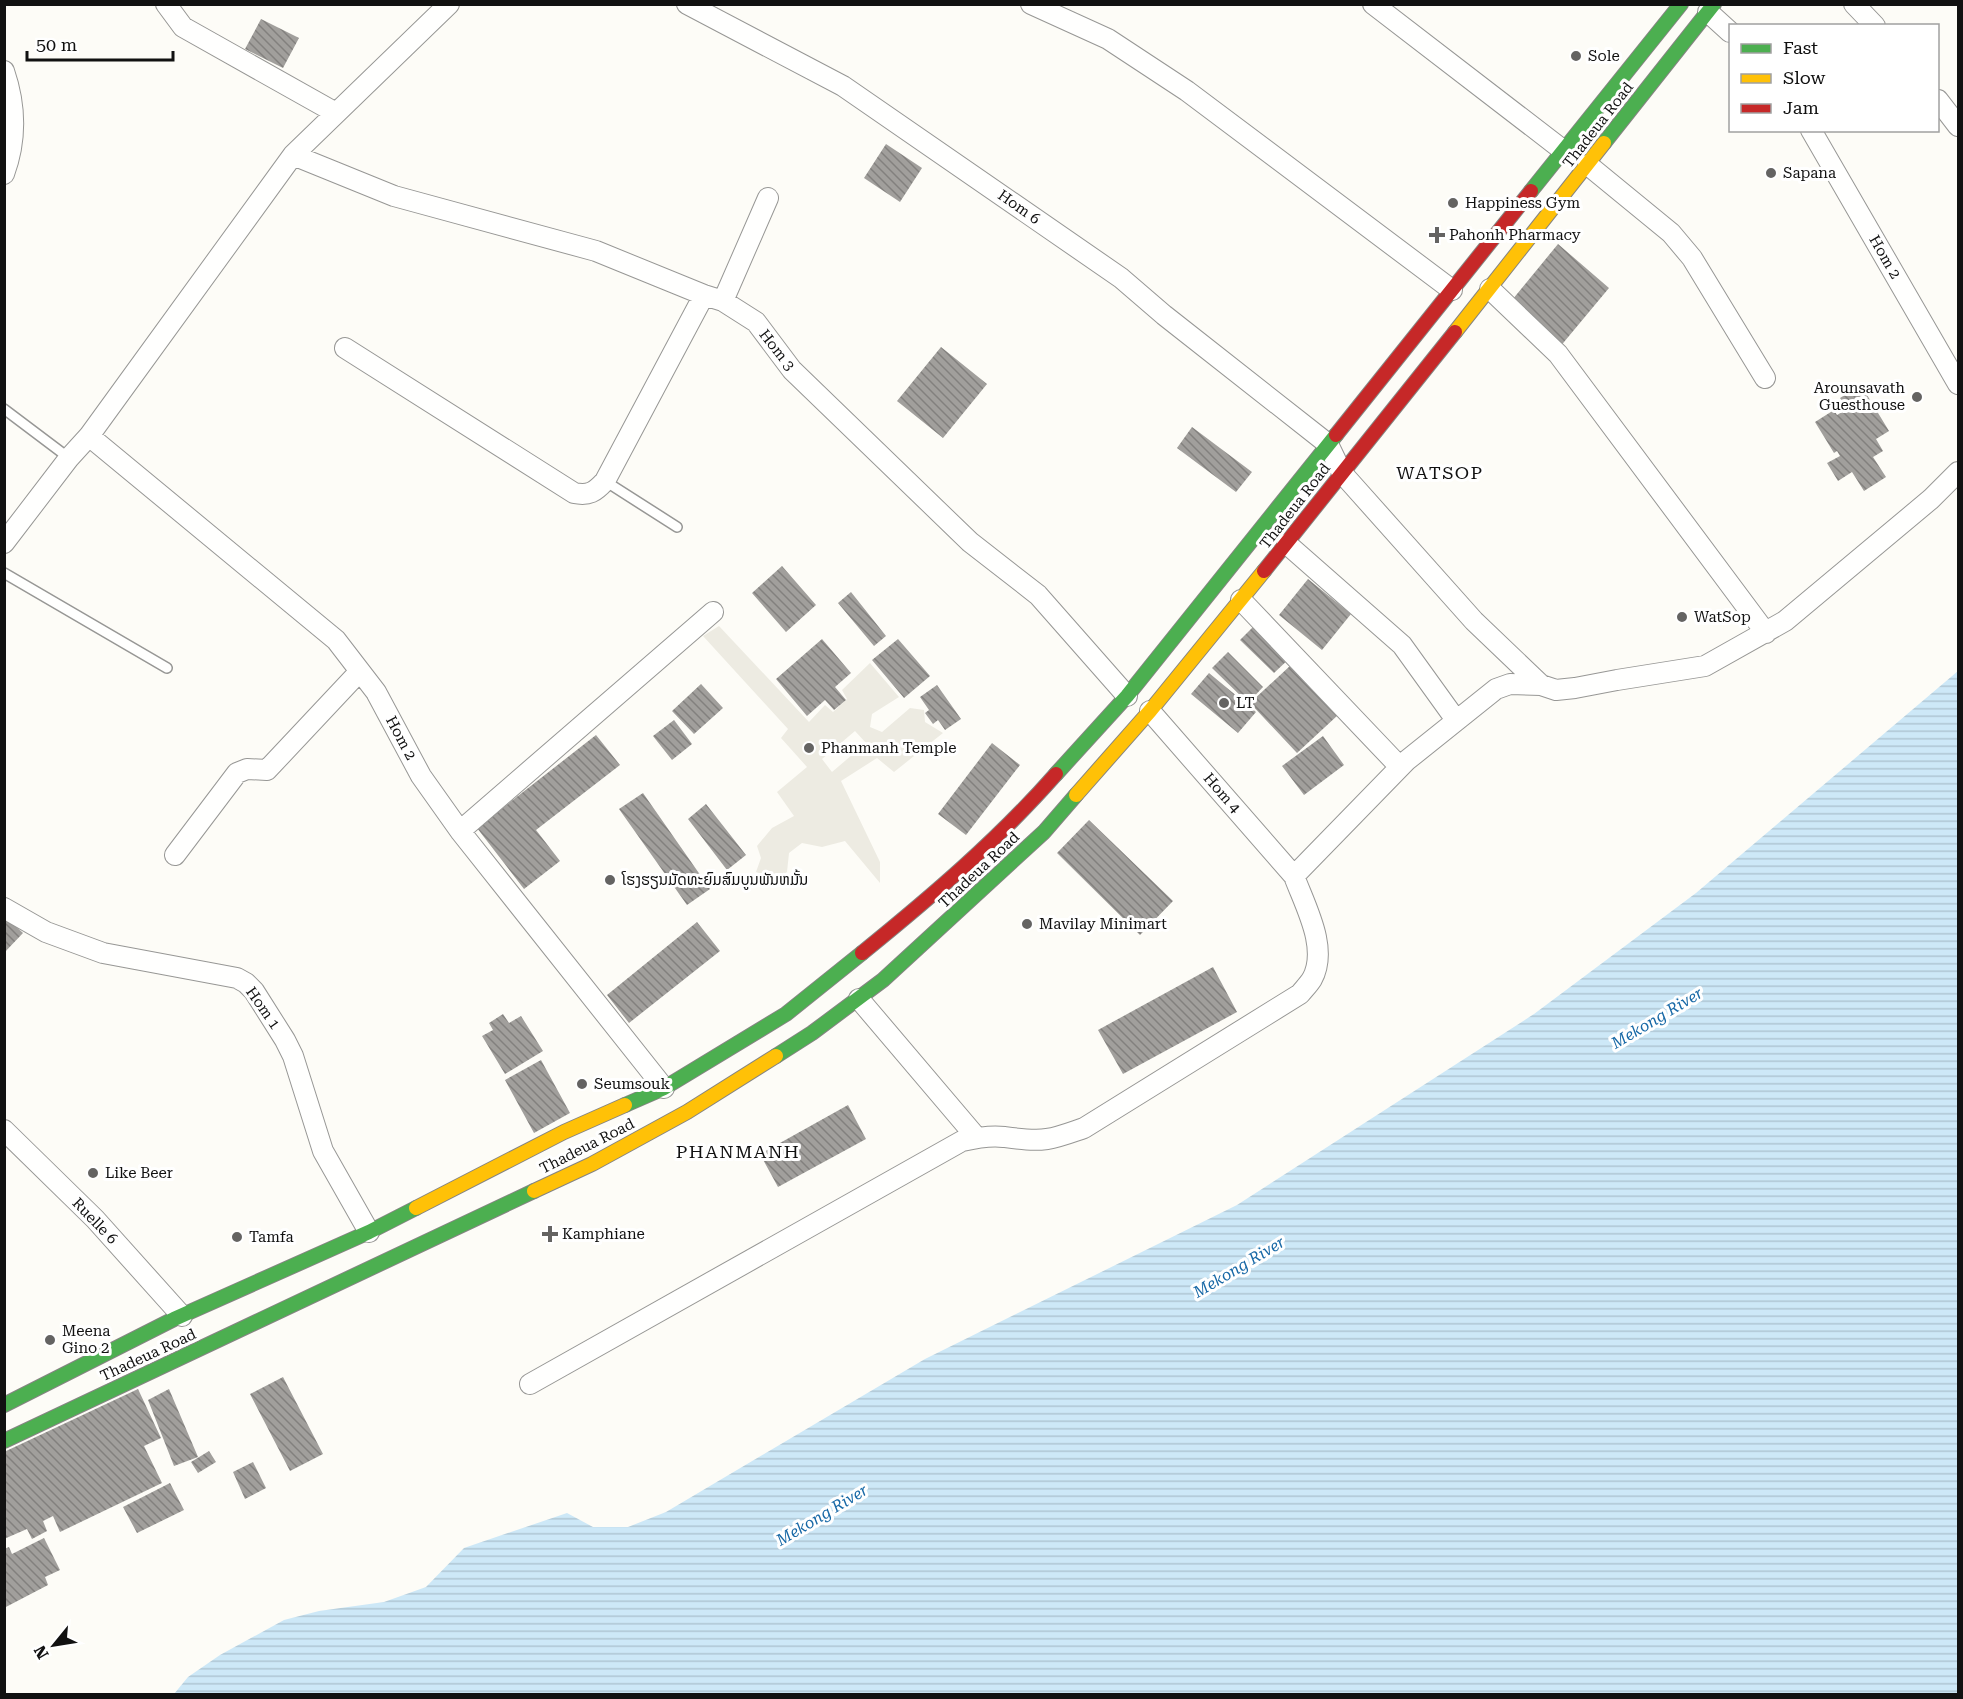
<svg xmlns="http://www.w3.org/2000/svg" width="1963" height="1699" font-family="'Roboto Serif','Noto Sans Lao',serif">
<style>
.plaza{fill:#edebe2;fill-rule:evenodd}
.water{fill:url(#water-rules)}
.building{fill:url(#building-back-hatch)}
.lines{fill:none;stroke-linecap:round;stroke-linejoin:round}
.lane-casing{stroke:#979795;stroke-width:12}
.street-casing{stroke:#979795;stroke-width:22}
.fast-casing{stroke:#858482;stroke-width:16}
.slow-casing{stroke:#858482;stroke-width:16}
.jam-casing{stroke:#858482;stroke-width:16}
.lane{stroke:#fffffe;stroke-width:9}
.street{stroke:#fffffe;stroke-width:20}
.fast{stroke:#4caf50;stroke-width:14}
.slow{stroke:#ffc107;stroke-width:14}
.jam{stroke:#c62828;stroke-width:14}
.poi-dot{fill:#646362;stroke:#fff;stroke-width:2}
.labels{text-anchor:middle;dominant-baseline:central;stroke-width:6;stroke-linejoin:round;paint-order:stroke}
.poi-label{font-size:15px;fill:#111;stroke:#fff;text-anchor:start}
.street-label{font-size:15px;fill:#111;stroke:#fff}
.water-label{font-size:16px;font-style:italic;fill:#1768a6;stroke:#fff}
.quarter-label{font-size:18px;letter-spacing:1.5px;fill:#111;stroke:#fff}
</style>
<defs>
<pattern id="water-rules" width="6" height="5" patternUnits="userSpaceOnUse" patternTransform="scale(1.5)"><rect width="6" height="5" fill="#cde8f7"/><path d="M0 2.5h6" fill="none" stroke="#afc6d3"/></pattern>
<pattern id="building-back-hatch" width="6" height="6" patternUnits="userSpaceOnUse" patternTransform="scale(1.5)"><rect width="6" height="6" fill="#a19f9c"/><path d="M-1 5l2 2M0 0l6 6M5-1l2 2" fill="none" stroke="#82807e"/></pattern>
</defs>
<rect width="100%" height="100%" fill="#fdfcf7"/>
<!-- plaza -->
<path class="plaza" d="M719,626L809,722L825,705L833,712L847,699L842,690L870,663L899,697L872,714L870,727L882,732L910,708L924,710L925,722L943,733L894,772L877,758L841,781L880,862V883L845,841L822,847L802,843L789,853L787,872L776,879L756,872L761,858L757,846L772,828L794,816L777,792L807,767L781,738L788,729L703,636ZM855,731L866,743L832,772L822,759Z"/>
<!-- water -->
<path class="water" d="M1958,671V1694H174L188,1677L220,1655L284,1620L319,1611L384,1602L426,1587L464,1548L567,1513L593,1527H628L666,1512L925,1359L1237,1205L1534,1014L1696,893Z"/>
<!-- building -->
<path class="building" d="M261,19L299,38L283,68L245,49Z
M886,144L922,168L900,202L864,178Z
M1558,244L1609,288L1559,348L1508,305Z
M941,347L987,384L943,438L897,401Z
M1861,385L1889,431L1876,439L1883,451L1873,457L1886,477L1864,491L1852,472L1838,481L1827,463L1840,456L1837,451L1834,453L1815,422L1834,410L1837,415L1842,412L1838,408L1844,404L1840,398Z
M1192,427L1252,472L1236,492L1177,448Z
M782,566L816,605L786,632L752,593Z
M1308,579L1351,614L1322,650L1279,615Z
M851,592L886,636L874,646L838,603Z
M1257,623L1291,657L1274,673L1240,640Z
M822,639L851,673L835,687L846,700L834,710L825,700L807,716L776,679Z
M898,639L930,676L904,698L872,660Z
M1228,652L1263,687L1248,703L1212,668Z
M1291,665L1338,715L1297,753L1250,703Z
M1209,673L1256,712L1238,733L1191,694Z
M701,684L723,708L694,734L672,711Z
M937,685L961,719L945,730L938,720L933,724L925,713L929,710L920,697Z
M674,720L692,744L672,760L653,736Z
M596,735L620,765L536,830L560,861L524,889L477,828Z
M1323,736L1344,765L1304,795L1282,766Z
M992,743L1020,765L966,835L938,814Z
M643,793L710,889L687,905L619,809Z
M706,804L746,855L727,870L688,819Z
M1089,820L1173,901L1140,935L1057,853Z
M4,916L23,933L4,953Z
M697,922L720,951L629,1023L607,995Z
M1213,967L1237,1012L1123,1074L1098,1030Z
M503,1014L509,1023L521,1016L543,1051L505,1074L482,1036L493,1030L489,1023Z
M541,1060L570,1113L534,1133L505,1080Z
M848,1105L866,1139L778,1187L760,1154Z
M283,1377L323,1454L290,1471L250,1394Z
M138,1389L161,1438L144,1446L162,1483L60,1532L53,1516L43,1521L47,1531L32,1539L27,1529L4,1539V1452Z
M169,1389L198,1457L174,1466L148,1400Z
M209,1451L216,1462L198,1473L191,1462Z
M253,1462L266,1488L245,1499L233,1472Z
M170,1483L184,1510L137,1533L123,1507Z
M44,1538L60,1570L45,1577L48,1585L4,1608V1549L9,1547L12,1554Z"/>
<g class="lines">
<!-- lane casing -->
<g class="lane-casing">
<path id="lane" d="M4,409L69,458
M605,481L677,527
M4,573L167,668"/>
</g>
<!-- street casing -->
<g class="street-casing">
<path id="street" d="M166,4L183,27L336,113
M687,4L843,86L1121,278L1164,315L1328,444L1342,473L1474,621L1541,685
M1031,4L1108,39L1187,91L1452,290
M1373,4L1564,151
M1854,4L1875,26
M1708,12L1730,32
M4,71C16,106 17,139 4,174
M1938,100L1958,126
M1811,130L1958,384
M293,155L394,196L596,251L704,295L723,301L756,322L792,370L970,542L1038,595L1127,696
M1588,165L1671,233L1692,258L1765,378
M1490,289L1558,354L1766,633
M723,301L768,198
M345,348L574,493C589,496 595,492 605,481L704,295
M89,436L336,640L376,692L421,776L460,831L664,1088
M4,543L69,458L89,436L293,155L449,4
M1287,544L1402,645L1456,720
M1241,600L1400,767
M1150,711L1294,876
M460,831L713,612
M175,855L237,773L247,769L267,770L360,671
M4,908L46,932L103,953L237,978L246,983L254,991L285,1040L293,1056L323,1151L369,1232
M859,999L977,1138
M4,1130L95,1219L182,1316
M530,1384L962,1141C975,1138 990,1135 1004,1137C1019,1139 1033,1141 1047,1139C1060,1137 1072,1132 1084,1128L1300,994C1304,989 1309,984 1312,979C1329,948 1305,906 1294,876L1406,761L1496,689L1510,684L1541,685L1556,690L1575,688L1617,680L1705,666L1785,621L1931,499L1958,472"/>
</g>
<!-- fast casing -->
<g class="fast-casing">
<path id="fast" d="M1604,143L1714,4
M1531,191L1681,4
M1056,774L1127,696L1336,435
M776,1056L812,1033L883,980L1044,832L1076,795
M625,1105L664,1088L786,1014L862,953
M4,1405L174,1319L369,1232L416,1208
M4,1441L534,1191"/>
</g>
<!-- slow casing -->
<g class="slow-casing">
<path id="slow" d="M1455,332L1604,143
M1076,795L1150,711L1264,571
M534,1191L592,1164L687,1112L776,1056
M416,1208L564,1132L625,1105"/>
</g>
<!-- jam casing -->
<g class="jam-casing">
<path id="jam" d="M1336,435L1531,191
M1264,571L1455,332
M862,953C931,897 998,840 1056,774"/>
</g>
<!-- lane -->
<use href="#lane" class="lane"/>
<!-- street -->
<use href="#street" class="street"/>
<!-- fast -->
<use href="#fast" class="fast"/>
<!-- slow -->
<use href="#slow" class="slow"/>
<!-- jam -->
<use href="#jam" class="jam"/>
</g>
<!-- markers -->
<g class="poi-dot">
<circle cx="1576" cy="56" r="6"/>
<circle cx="1771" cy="173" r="6"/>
<circle cx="1453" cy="203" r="6"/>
<path d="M1434 226h6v6h6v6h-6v6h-6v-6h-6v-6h6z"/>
<circle cx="1917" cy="397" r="6"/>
<circle cx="1682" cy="617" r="6"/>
<circle cx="1224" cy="703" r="6"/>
<circle cx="809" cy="748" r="6"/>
<circle cx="610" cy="880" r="6"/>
<circle cx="1027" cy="924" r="6"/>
<circle cx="582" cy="1084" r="6"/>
<circle cx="93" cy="1173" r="6"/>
<path d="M547 1225h6v6h6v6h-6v6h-6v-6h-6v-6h6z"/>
<circle cx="237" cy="1237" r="6"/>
<circle cx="50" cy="1340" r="6"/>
</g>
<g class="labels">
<!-- poi labels -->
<g class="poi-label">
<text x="1588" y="56">Sole</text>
<text x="1783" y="173">Sapana</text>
<text x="1465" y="203">Happiness Gym</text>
<text x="1449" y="235">Pahonh Pharmacy</text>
<text x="1905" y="388" text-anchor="end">Arounsavath<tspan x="1905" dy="17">Guesthouse</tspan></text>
<text x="1694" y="617">WatSop</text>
<text x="1236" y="703">LT</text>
<text x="821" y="748">Phanmanh Temple</text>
<text x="622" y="880">ໂຮງຮຽນມັດທະຍົມສົມບູນພັນຫມັ້ນ</text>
<text x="1039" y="924">Mavilay Minimart</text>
<text x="594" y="1084">Seumsouk</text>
<text x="105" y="1173">Like Beer</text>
<text x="562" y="1234">Kamphiane</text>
<text x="249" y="1237">Tamfa</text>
<text x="62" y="1331">Meena<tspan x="62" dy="17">Gino 2</tspan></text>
</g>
<!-- street labels -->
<g class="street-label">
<text transform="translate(1598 125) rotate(-52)">Thadeua Road</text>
<text transform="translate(1019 207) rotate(35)">Hom 6</text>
<text transform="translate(1885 257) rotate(60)">Hom 2</text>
<text transform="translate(777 350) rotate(52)">Hom 3</text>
<text transform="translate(1295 506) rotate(-52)">Thadeua Road</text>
<text transform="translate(401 738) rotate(62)">Hom 2</text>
<text transform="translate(1222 793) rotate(49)">Hom 4</text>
<text transform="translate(979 870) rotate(-43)">Thadeua Road</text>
<text transform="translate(263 1008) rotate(55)">Hom 1</text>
<text transform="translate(587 1146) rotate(-27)">Thadeua Road</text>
<text transform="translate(95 1221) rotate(46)">Ruelle 6</text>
<text transform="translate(148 1355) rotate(-25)">Thadeua Road</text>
</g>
<!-- water labels -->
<g class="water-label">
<text transform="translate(1657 1018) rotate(-31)">Mekong River</text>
<text transform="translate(1239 1267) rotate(-31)">Mekong River</text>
<text transform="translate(822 1515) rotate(-31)">Mekong River</text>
</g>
<!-- quarter labels -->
<g class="quarter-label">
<text x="1440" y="472">WATSOP</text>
<text x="738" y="1151">PHANMANH</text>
</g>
</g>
<!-- border -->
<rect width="1963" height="1699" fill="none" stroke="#111111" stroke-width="12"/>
<!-- legend -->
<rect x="1729" y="24" width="210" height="108" fill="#ffffff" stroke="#a0a0a0" stroke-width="1.5"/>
<rect x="1741" y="44" width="30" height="9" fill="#4caf50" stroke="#a0a0a0" stroke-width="1.5"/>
<text x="1783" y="54" font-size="18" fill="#111111">Fast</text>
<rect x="1741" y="74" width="30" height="9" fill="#ffc107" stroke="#a0a0a0" stroke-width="1.5"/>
<text x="1783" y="84" font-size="18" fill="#111111">Slow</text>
<rect x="1741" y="104" width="30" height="9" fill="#c62828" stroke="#a0a0a0" stroke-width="1.5"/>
<text x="1783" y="114" font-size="18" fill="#111111">Jam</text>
<!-- north arrow -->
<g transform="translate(54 1645) rotate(240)" stroke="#ffffff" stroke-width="4.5" paint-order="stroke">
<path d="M0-4.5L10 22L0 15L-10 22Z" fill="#111111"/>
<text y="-9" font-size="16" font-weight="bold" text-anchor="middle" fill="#111111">N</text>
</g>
<!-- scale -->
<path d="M27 51v9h146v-9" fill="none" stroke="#111111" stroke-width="3"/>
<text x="36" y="51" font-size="18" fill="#111111" stroke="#ffffff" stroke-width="4.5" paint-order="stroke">50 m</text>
</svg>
